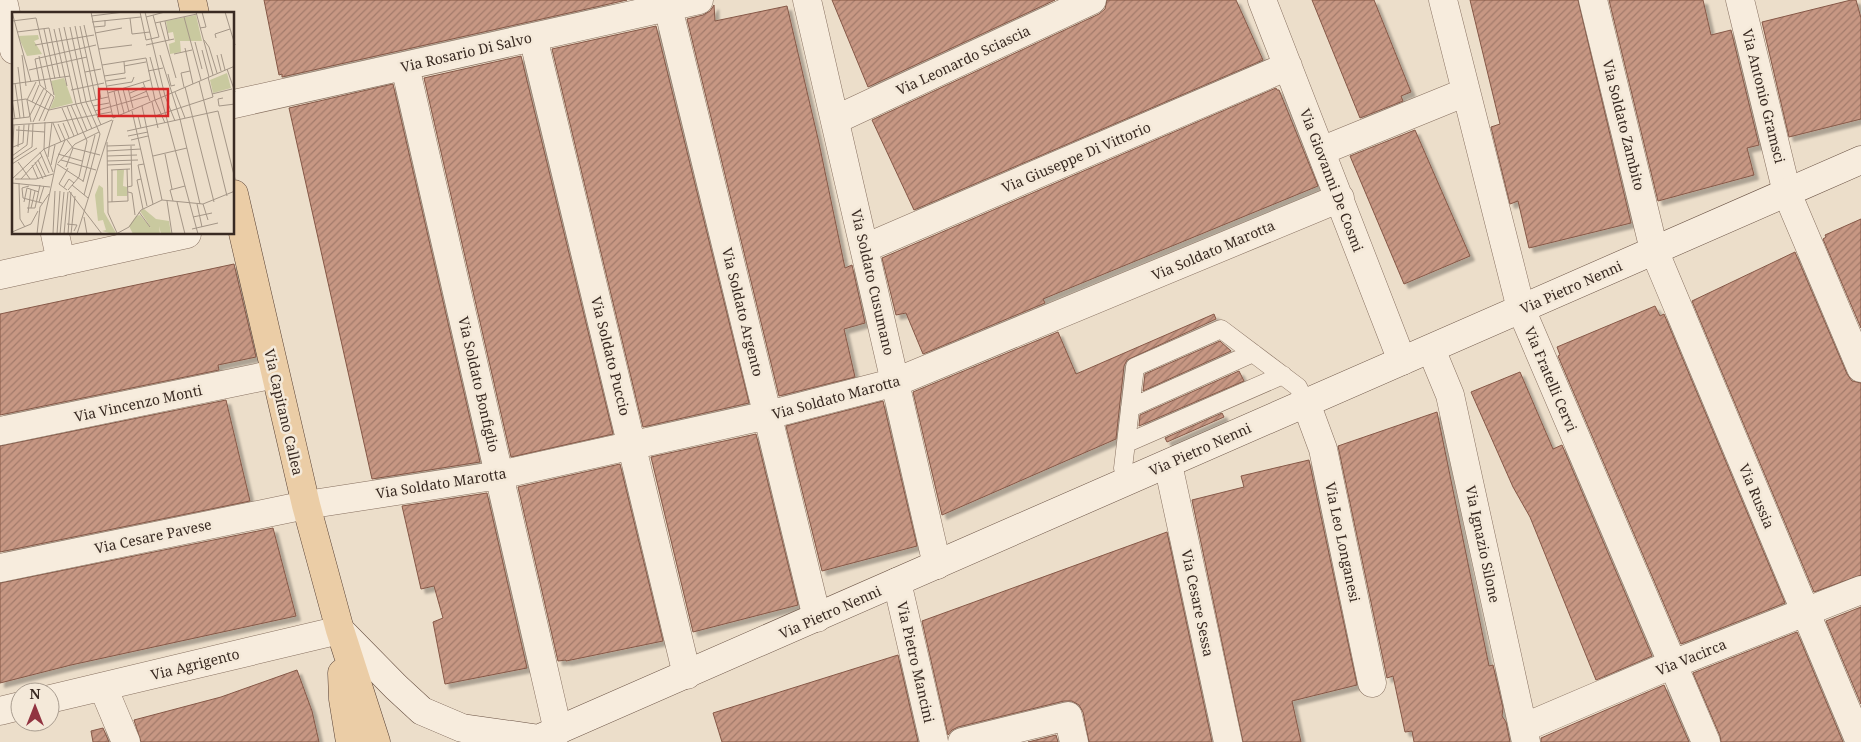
<svg xmlns="http://www.w3.org/2000/svg" width="1861" height="742" font-family="'Noto Serif',serif">
<style>
.building{fill:url(#building-hatch);stroke:#855847;filter:url(#shadow)}
.lines{fill:none;stroke-linecap:round;stroke-linejoin:round}
.lane-casing{stroke:#877060;stroke-width:19}
.street-casing{stroke:#877060;stroke-width:29}
.secondary-casing{stroke:#695143;stroke-width:29}
.primary-casing{stroke:#563f33;stroke-width:29}
.lane{stroke:#f7ecdd;stroke-width:18}
.street{stroke:#f7ecdd;stroke-width:28}
.secondary{stroke:#f7ecdd;stroke-width:28}
.primary{stroke:#ebcda6;stroke-width:28}
.labels{text-anchor:middle;dominant-baseline:central;stroke-width:5;stroke-linejoin:round;paint-order:stroke}
.street-label{font-size:14px;fill:#392a22;stroke:#f4e9d9}
.inset-road{fill:none;stroke:#a49687;stroke-width:1}
.view{fill:#d62828;fill-opacity:0.15;stroke:#d62828;stroke-width:2.5}
.inset-edge{fill:none;stroke:#392a22;stroke-width:2.5}
</style>
<defs>
<pattern id="building-hatch" width="6" height="6" patternUnits="userSpaceOnUse" patternTransform="scale(1.25)"><rect width="6" height="6" fill="#c79783"/><path d="M-1 1l2-2M0 6l6-6M5 7l2-2" fill="none" stroke="#a37b6b"/></pattern>
<filter id="shadow"><feDropShadow dx="4.5" dy="4.5" stdDeviation="1" flood-color="#0004"/></filter>
</defs>
<rect width="100%" height="100%" fill="#ecdeca"/>
<!-- building -->
<path class="building" d="M264,0H627L282,77V74L279,75Z
M832,0H1055L868,87Z
M1107,0H1236L1263,60L914,210L872,120L1099,14L1105,9Z
M1312,0H1374L1411,92L1401,96L1403,101L1360,118Z
M1470,0H1578L1631,223L1529,248L1518,201L1510,204L1491,127L1500,124Z
M1609,0H1703L1711,35L1731,30L1759,145L1747,148L1754,175L1658,201Z
M1851,0H1856L1861,18V119L1789,137L1762,22Z
M714,5L715,21L787,6L819,143L845,268L852,265L865,323L844,329L855,377L779,396L687,19L703,15L710,11Z
M656,26L749,403L643,427L552,49Z
M521,56L613,434L511,457L424,78Z
M393,84L480,462L372,479L289,108Z
M1276,88L1277,90H1279L1318,186L1043,299L1045,303L923,354L906,313L896,315L882,258Z
M1415,130L1470,256L1404,284L1350,156Z
M1861,219V328L1823,239L1826,237L1825,235Z
M1795,252L1847,374L1852,381L1861,383V575L1814,592L1692,301Z
M234,264L256,357L218,365L219,370L0,415V314Z
M1655,306L1660,316L1664,314L1785,603L1681,644L1558,356L1560,355L1557,347Z
M1214,314L1216,319L1127,360L1124,366L1116,439L942,515L913,392L1058,332L1076,374Z
M1220,341L1231,351L1143,391L1145,374Z
M1239,371L1244,381L1139,426L1140,415Z
M1520,372L1553,449L1562,445L1652,656L1596,680L1530,517L1513,487L1471,392Z
M226,400L250,501L0,552V446Z
M883,401L917,546L822,571L786,426Z
M1437,412L1489,666L1493,665L1503,708L1502,716L1506,722L1510,742H1414L1412,731L1405,732L1393,676L1387,678L1338,446Z
M1222,413L1224,417L1167,442L1165,438Z
M756,434L798,605L693,632L651,457Z
M1309,460L1357,685L1292,701L1301,742H1243L1192,500L1244,487L1241,476Z
M620,464L663,641L566,661V660L558,661L518,487Z
M487,493L527,668L445,684L433,622L443,618L434,586L421,589L402,506Z
M273,528L296,616L71,665L0,683V583Z
M1167,532L1212,742H1089L1083,712L1079,705L1072,701H1064L958,727L952,730L948,735L922,621Z
M1861,607V704L1826,621Z
M1797,632L1843,742H1721L1720,736L1693,673Z
M898,655L918,742H722L713,713Z
M297,670L312,711L319,742H141L134,720L221,697Z
M1664,685L1689,742H1541V738Z
M103,728L109,742H93L91,731Z
M1056,735L1058,742H1028Z"/>
<g class="lines">
<!-- lane casing -->
<g class="lane-casing">
<path id="lane" d="M1130,408L1253,353
M1127,443L1283,375
M1127,481L1123,468L1135,367L1221,329L1298,387L1306,403"/>
</g>
<!-- street casing -->
<g class="street-casing">
<path id="street" d="M3,0L14,50
M807,0L937,565
M1262,0L1402,361
M1443,0L1521,309L1706,742
M1593,0L1654,250L1860,742
M1740,0L1787,193L1861,368
M668,7L817,618
M533,37L687,675
M405,66L558,731
M234,104L699,0
M835,120L1092,0
M1321,151L1466,92
M55,234L61,262
M865,248L1288,66
M0,275L187,234
M1431,349L1450,395L1526,742
M1306,403L1323,449L1372,683
M0,431L275,374
M1168,464L1228,742
M0,568L306,505L500,475L768,415L896,382L1340,198
M897,582L934,742
M103,687L126,742
M50,699L340,630
M0,711L20,706
M1523,728L1673,664L1861,590
M962,742L1068,716L1074,742"/>
</g>
<!-- secondary casing -->
<g class="secondary-casing">
<path id="secondary" d="M340,630L396,687L422,711L462,728L540,739
M531,742L1861,160"/>
</g>
<!-- primary casing -->
<g class="primary-casing">
<path id="primary" d="M192,0L195,14
M234,194L306,505L340,630L376,742
M342,673L343,699L350,742"/>
</g>
<!-- lane -->
<use href="#lane" class="lane"/>
<!-- street -->
<use href="#street" class="street"/>
<!-- secondary -->
<use href="#secondary" class="secondary"/>
<!-- primary -->
<use href="#primary" class="primary"/>
</g>
<g class="labels">
<!-- street labels -->
<g class="street-label">
<text transform="translate(466 52) rotate(-13)">Via Rosario Di Salvo</text>
<text transform="translate(963 60) rotate(-25)">Via Leonardo Sciascia</text>
<text transform="translate(1764 96) rotate(76)">Via Antonio Gramsci</text>
<text transform="translate(1624 125) rotate(76)">Via Soldato Zambito</text>
<text transform="translate(1076 157) rotate(-23)">Via Giuseppe Di Vittorio</text>
<text transform="translate(1332 180) rotate(69)">Via Giovanni De Cosmi</text>
<text transform="translate(1213 250) rotate(-23)">Via Soldato Marotta</text>
<text transform="translate(873 282) rotate(77)">Via Soldato Cusumano</text>
<text transform="translate(1571 287) rotate(-24)">Via Pietro Nenni</text>
<text transform="translate(743 312) rotate(76)">Via Soldato Argento</text>
<text transform="translate(611 356) rotate(76)">Via Soldato Puccio</text>
<text transform="translate(1551 379) rotate(67)">Via Fratelli Cervi</text>
<text transform="translate(479 384) rotate(77)">Via Soldato Bonfiglio</text>
<text transform="translate(836 397) rotate(-15)">Via Soldato Marotta</text>
<text transform="translate(138 403) rotate(-12)">Via Vincenzo Monti</text>
<text transform="translate(284 412) rotate(77)">Via Capitano Callea</text>
<text transform="translate(1200 449) rotate(-24)">Via Pietro Nenni</text>
<text transform="translate(441 483) rotate(-9)">Via Soldato Marotta</text>
<text transform="translate(1757 496) rotate(67)">Via Russia</text>
<text transform="translate(153 536) rotate(-12)">Via Cesare Pavese</text>
<text transform="translate(1343 542) rotate(78)">Via Leo Longanesi</text>
<text transform="translate(1483 544) rotate(78)">Via Ignazio Silone</text>
<text transform="translate(1198 603) rotate(78)">Via Cesare Sessa</text>
<text transform="translate(830 612) rotate(-24)">Via Pietro Nenni</text>
<text transform="translate(1691 657) rotate(-22)">Via Vacirca</text>
<text transform="translate(916 662) rotate(77)">Via Pietro Mancini</text>
<text transform="translate(195 664) rotate(-14)">Via Agrigento</text>
</g>
</g>
<!-- overview -->
<g transform="translate(12 12)">
<rect width="222" height="222" fill="#ecdeca"/>
<path d="M184,3L190,29H168L169,40L158,42L157,32L163,30L161,20L156,21L154,9ZM26,23L27,27L22,29L30,42L15,44L6,24ZM215,61L219,76L201,81L198,68ZM105,158H112L111,174L115,175V184H105ZM87,173L91,176L92,200L104,221L101,222L90,219L94,218L91,208L86,209L83,183ZM132,197L144,207L157,209L159,222H149L147,214L148,222H121L117,214L124,204L128,203L139,216L128,199Z" fill="#c9c99f"/>
<path d="M52,66L61,91L38,97L43,85L39,69Z" fill="#c9c99f"/>
<path class="inset-road" d="M0,0L19,70M79,0L101,106M128,0L134,28L147,25L141,3M133,0L153,84L163,109M184,0L201,63M213,0L223,33M79,4L112,0M134,5L153,0M172,5L189,68M118,6L120,22L138,20M0,9L24,6L42,83M153,9L157,28M80,10L129,5M148,10L164,66M143,11L185,2M72,13L89,87M63,14L79,89L89,113M68,14L84,88M52,15L69,91L80,117M58,15L74,90L88,122L72,183M82,15L93,14V8M47,16L64,92L75,119M188,16L194,15L190,0M32,17L43,67M42,17L55,74M5,20L37,16L48,66M83,21L110,16M204,26L203,22L218,17M192,28L197,35L205,61M183,30L190,57M23,33L82,23M134,33L162,27M173,36L181,72M87,37L120,33M190,38L197,65M162,42L180,38M209,42L213,58M10,43L14,74M148,43L168,107L188,192M205,43L209,59M27,44L34,77M138,45L186,222M134,46L143,88L153,111M90,53L134,46M112,54L134,50M6,55L12,106M215,57L223,80M17,58L75,45M136,59L151,56M73,60L89,57M156,62L159,74L163,73M92,64L113,61L112,50M94,69L114,66M187,69L215,184M131,70L138,89M3,71L8,106M0,72L58,64M95,74L120,70L122,65M172,75L169,61L178,59M173,75L202,190M116,76L121,96M111,77L117,100M59,78L92,71M106,78L112,101M102,79L107,104M163,80L173,106M96,81L138,68M118,81L132,75M200,82L220,77M42,85L28,73L23,47L84,33M119,86L135,79M211,86L206,87L207,94L223,92M0,87L3,107M0,89L14,87L37,98L96,85M20,90L27,73M140,90L146,116M55,94L66,123M81,94L97,91M130,94L150,188M50,96L62,124M83,99L136,84M120,99L141,192M143,104L201,85L196,65M121,105L126,104L129,116M101,106L223,54M0,107L17,105L32,76M27,109L39,82M32,109L42,85M19,110L15,88L24,70M21,110L35,79M33,110L32,137L41,160M41,111L49,130M51,111L57,126M0,113L46,110L99,100M4,118L33,120M115,119L206,99L223,167M116,124L136,120M119,128L136,124M95,130L96,201L105,221M95,134L123,133M1,135L11,131L12,113M6,135L7,114M61,136L88,143M95,139L129,137M28,140L37,161M46,142L70,149M153,142L160,177M0,144L15,133L17,112M95,144L125,143M141,144L175,136M0,145L2,113M36,145L40,110M0,148L20,135L21,112M26,148L34,165M49,148L84,158M95,149L126,148M6,150L18,167M23,150L31,167M46,151L63,132L87,120M0,152L25,136M45,152L71,169M132,152L126,153L135,194M20,153L26,167M39,153L43,133M95,153L119,152M54,155L61,136L55,128M99,158L118,157M100,158V190M0,167L32,137L100,108M3,167H24L41,162M9,167L30,144M129,167L125,168L131,197M71,170L83,123M0,171L38,175M7,171L8,207L13,215M60,173L76,186M17,174L10,176L11,186L30,191M52,175L57,167L62,171M115,175L120,174L119,134M55,178L47,172L56,156M56,178L67,165L75,129L59,93M57,179L90,222M116,180L120,181L123,203M155,189L160,222M161,189L158,178L173,174M12,190L15,176L27,180M27,190L32,174M96,190L116,189L115,157M165,190L173,222M185,192L190,215M191,192L196,208M15,196H23L28,173M19,196L23,179M127,200L138,215M16,201L19,177M72,205L75,222M181,205L200,201M55,212L65,213L62,219M180,217L206,211M0,220L19,212L26,199M25,222L28,195L37,182M29,222L45,147L53,128L46,112M41,222L43,179M45,222L48,179M48,222L52,180M52,222L56,180M56,222L59,180M59,222L63,184M65,222L101,108M104,222L117,215L129,198L150,188L191,192L223,179"/>
<path class="view" d="M87,77H156V104H87Z"/>
<rect width="222" height="222" class="inset-edge"/>
</g>
<!-- north arrow -->
<g transform="translate(35 707)"><circle r="24" fill="#f4e9d9" stroke="#a99d90"/>
<path d="M0-4L9 19L0 12L-9 19Z" fill="#923441"/>
<text y="-8" font-size="14" font-weight="bold" text-anchor="middle" fill="#392a22">N</text>
</g>
</svg>
